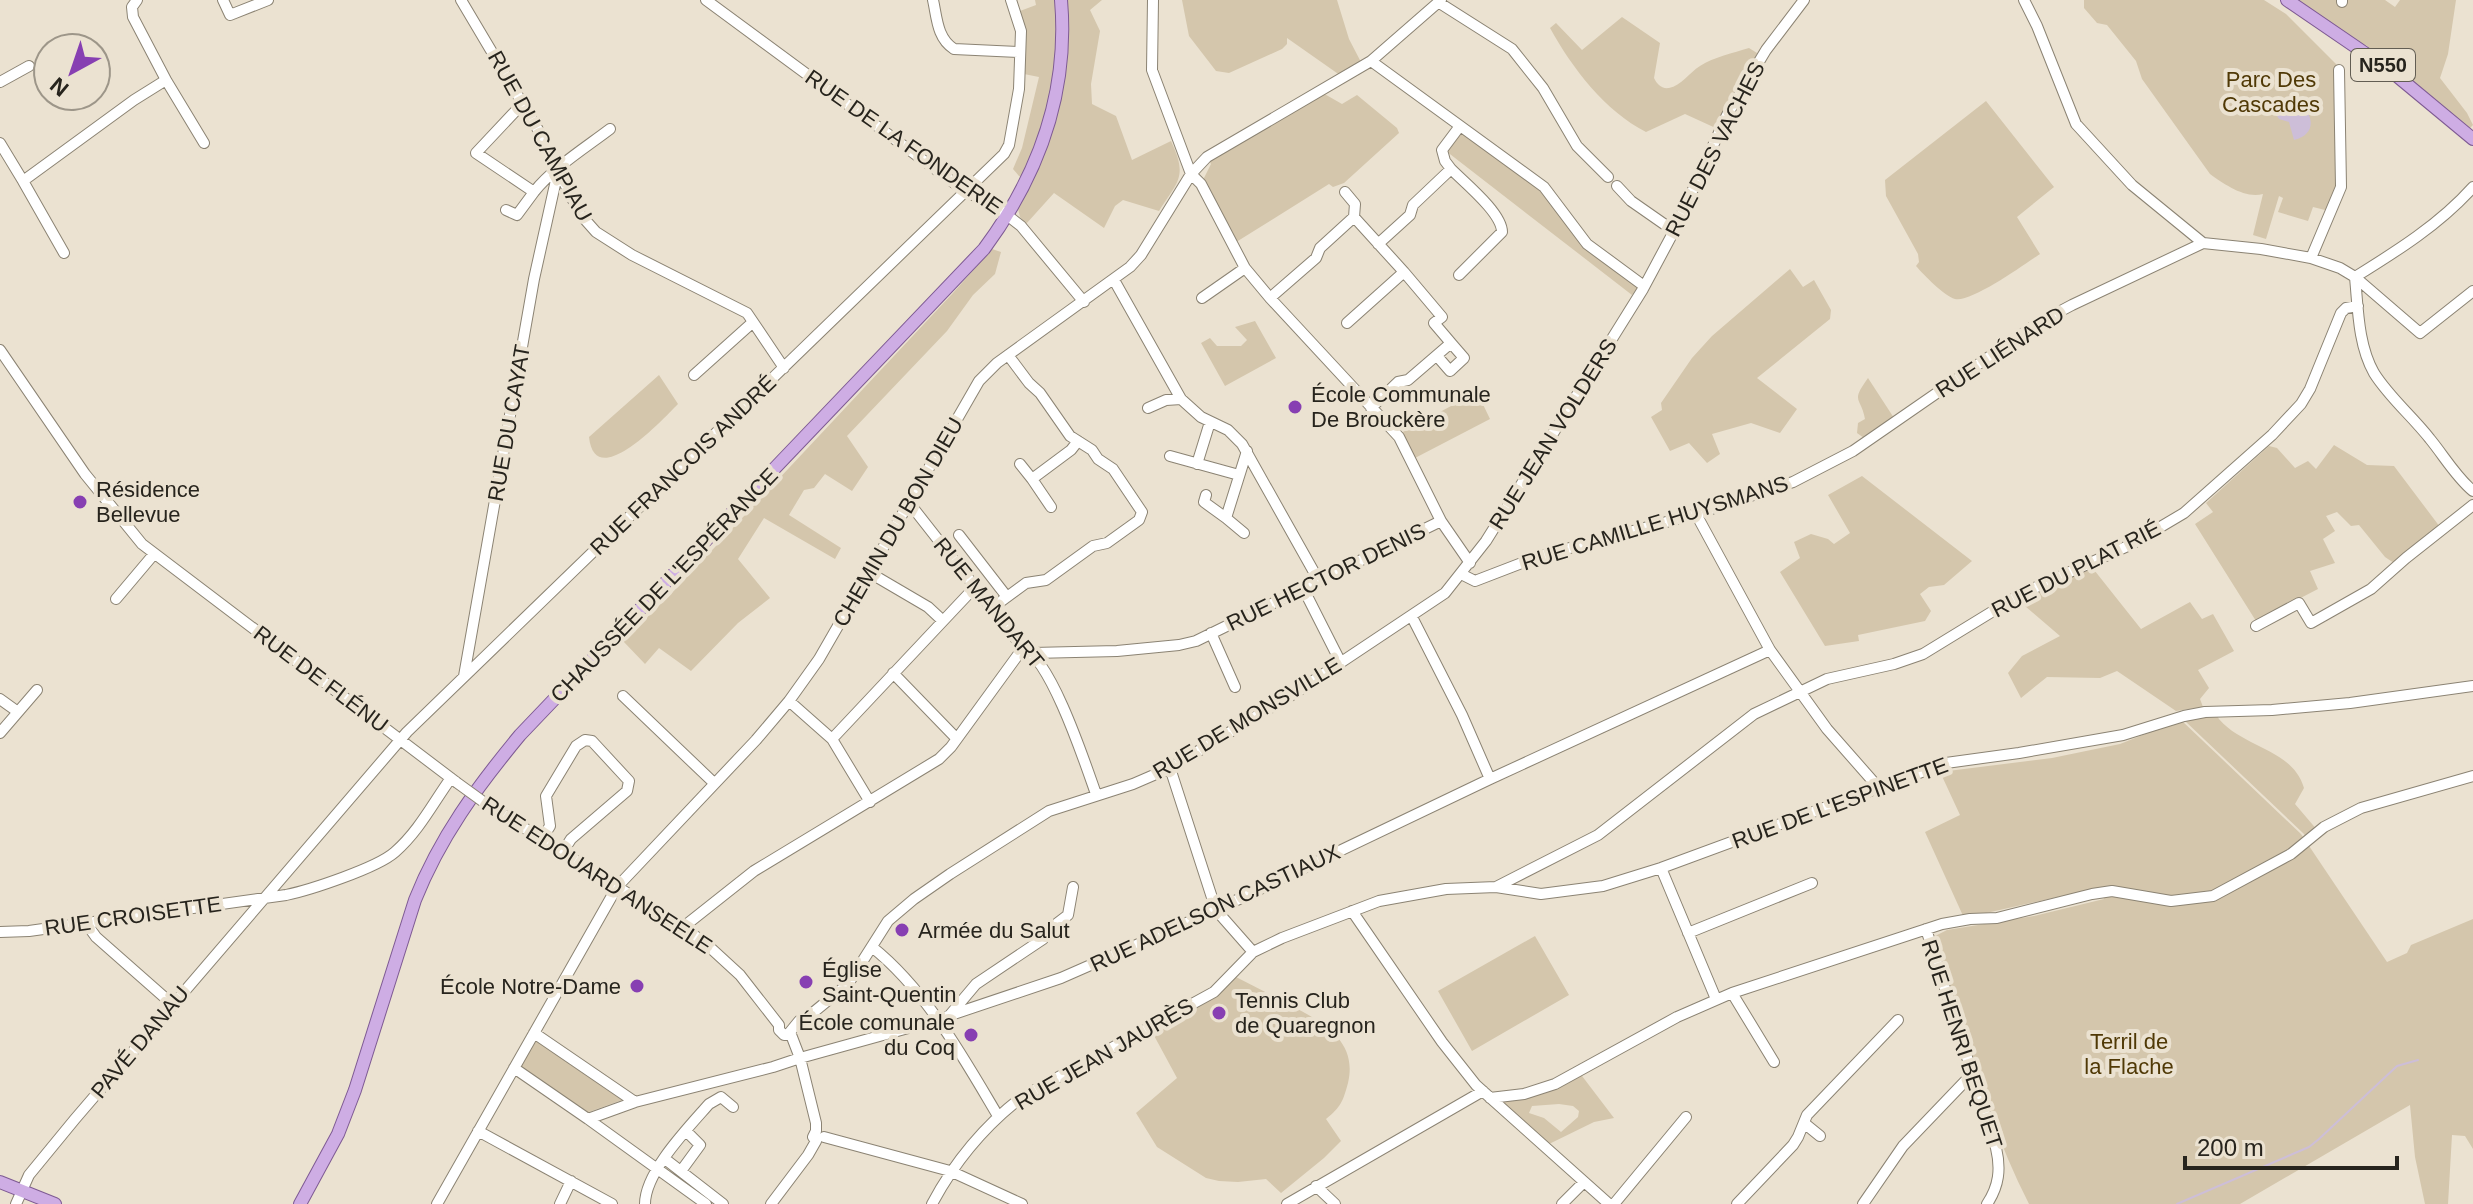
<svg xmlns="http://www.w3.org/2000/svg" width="2473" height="1204" font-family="Arial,sans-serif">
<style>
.green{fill:#d4c6ac;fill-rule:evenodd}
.water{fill:#cdbed8}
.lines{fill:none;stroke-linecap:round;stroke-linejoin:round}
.stream{stroke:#cdbed8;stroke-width:2}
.minor-casing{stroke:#8b8373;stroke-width:12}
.major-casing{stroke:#7e5a93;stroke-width:14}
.minor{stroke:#fff;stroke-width:10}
.major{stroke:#ceade4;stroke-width:12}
.minor-bridge-casing{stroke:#8b8373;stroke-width:12;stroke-linecap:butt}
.minor-bridge{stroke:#fff;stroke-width:10}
.poi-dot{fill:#873fb2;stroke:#ebe2d1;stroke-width:3}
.labels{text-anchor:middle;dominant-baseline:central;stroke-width:8;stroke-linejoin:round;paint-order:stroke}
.shield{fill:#ebe2d1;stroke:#625d53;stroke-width:2}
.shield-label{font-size:20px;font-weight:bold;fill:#27241d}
.park-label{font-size:22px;fill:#503906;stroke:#ebe2d1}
.street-label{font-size:22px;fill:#27241d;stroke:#ebe2d1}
.poi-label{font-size:22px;fill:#27241d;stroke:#ebe2d1;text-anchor:start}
</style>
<rect width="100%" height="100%" fill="#ebe2d1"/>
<!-- green -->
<path class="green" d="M1035,0H1102L1090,10L1100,31L1091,84L1092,104L1116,116L1132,160L1171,141C1188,177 1178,181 1159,211L1123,200L1115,206L1104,228L1054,193L1026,224L1020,217L1016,201L1027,180L1019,176L1013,169L1022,148L1039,77L1019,73L1015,13L1036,5Z
M1182,0H1337L1349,39L1363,66L1344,78L1287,38V44L1282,49L1229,73L1216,71L1189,36Z
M2084,0H2264L2286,14L2336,64V143L2340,186L2329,211L2313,207L2308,221L2278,212L2283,198L2279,196L2266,239L2253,235L2263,194C2245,199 2224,184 2210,174L2142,79L2136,61L2107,25L2097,23L2084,8Z
M2295,0H2385L2395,7L2400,0H2456L2448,54L2440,78L2467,113L2473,125L2468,130L2366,45L2361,44Z
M1622,17L1660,43L1654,78C1657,84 1661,89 1669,88C1681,86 1690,72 1700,66C1714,57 1733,53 1749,48L1757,53L1755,65L1720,130L1685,114L1646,132C1605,111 1572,68 1550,28L1556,23L1582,50Z
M1321,92L1342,104L1357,95L1397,128L1399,133L1344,183L1333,187L1329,184L1233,244L1201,184L1211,164L1207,157Z
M1986,101L2054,187L2017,217L2040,254C2025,264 1971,303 1955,299C1944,296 1924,275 1916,266L1919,262L1918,254L1886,196L1885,180Z
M1458,135H1467L1546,193L1570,227L1639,286L1632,295L1446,151Z
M992,249L1001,252L995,274L973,295L947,331L847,436L868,467L852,491L825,474L814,488L804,490L789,515L841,548L835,559L764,518L738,559L770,598L738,623L691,671L659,648L645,664L623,641L671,594L953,293Z
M1790,269L1803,287L1814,280L1831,310L1830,319L1757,378L1797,409L1780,433L1751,423L1712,434L1720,454L1707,463L1689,443L1670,451L1651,417L1662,410L1661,403L1692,358L1712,336Z
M1255,321L1276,358L1225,386L1201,343L1210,338L1217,346H1241L1247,340L1235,327Z
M659,375L678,404C665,417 595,494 589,437Z
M1868,378L1894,418L1864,438L1857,433L1858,423L1865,419C1861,396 1850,403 1868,378Z
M1477,392L1490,419L1415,458L1401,433Z
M2334,445L2367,465L2394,466L2440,527L2394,563L2385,557L2359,525L2351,526L2337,512L2326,516L2335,531L2323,539L2335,563L2310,571L2318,589L2256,621L2195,524L2213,512L2206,503L2269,446L2277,448L2295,468L2308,461L2316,469Z
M1862,476L1972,561L1944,585L1929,587L1920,594L1931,611L1925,621L1858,635L1859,641L1825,646L1780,572L1800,558L1794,542L1811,534L1828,539L1834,544L1850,533L1828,495Z
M2087,561L2141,629L2190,602L2202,619L2213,614L2234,651L2198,670L2209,688L2200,699L2203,707L2176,711L2117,671L2100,678L2047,677L2021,698L2008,673L2022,656L2060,636L2011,594Z
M2216,715C2239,748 2292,747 2304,788L2295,804L2318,831L2308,841L2304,834L2185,721L2184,716Z
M2181,720L2301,834L2387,962L2407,953L2411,945L2473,919V1149L2465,1136L2452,1135L2448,1204H2425L2415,1157L2410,1105L2240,1204H2029C1986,1120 1963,1026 1935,936L1947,930L2034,916L2104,899L2098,888L1964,918L1925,832L1960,815L1941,774L1948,771L2052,758L2120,744Z
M1535,936L1569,995L1472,1051L1438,991Z
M1234,976C1253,986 1272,995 1290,1005C1322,1022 1358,1040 1348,1083C1343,1101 1341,1107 1326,1119L1341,1141L1324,1158L1281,1193L1266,1179L1238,1182L1219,1181L1206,1178L1157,1147L1136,1113L1177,1078L1151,1030Z
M536,1041L622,1100L586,1113L520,1068Z
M1579,1072L1614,1118L1594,1122L1547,1145L1502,1104L1506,1099ZM1559,1104L1573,1106L1579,1111L1578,1117L1561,1132L1544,1118L1529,1113L1532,1106Z"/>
<!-- water -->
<path class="water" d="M2287,101C2313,104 2321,134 2294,140L2289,122L2279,119L2275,113L2278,105Z"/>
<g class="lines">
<!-- stream -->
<path class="stream" d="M2177,1204L2309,1147L2319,1139L2397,1066L2418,1060"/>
<!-- minor casing -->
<g class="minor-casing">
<path id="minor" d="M223,0L230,15L268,0
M461,0L537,128L580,214L596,232L632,255L747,313L784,368
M706,0L965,191L994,205L1021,226L1084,302
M933,0C937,18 937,38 954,49L1020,52
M1153,0L1152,70L1191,174L1201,184L1245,268L1270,298L1399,437L1441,521L1470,563
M2024,0L2037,26L2076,124L2132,185L2203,243L2261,249L2311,258L2340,268L2355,277L2420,333L2473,291
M2342,0V2
M1438,2L1512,49L1543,88L1577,146L1608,177
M1371,61L1544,187L1587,244L1644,286
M166,80L204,143
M0,82L29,66
M523,103L476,153L534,192C553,168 585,148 610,129
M0,143L23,181L134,100L166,80L133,17L132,7L137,0
M1451,169C1465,183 1502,213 1502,232L1459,275
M23,181L64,253
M1617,186L1631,201L1674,231
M1345,192L1355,204L1354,217
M506,210L517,215L534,192
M1378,244L1410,215L1413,205L1451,169L1445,161L1442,150L1460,126
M2311,258L2341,187L2339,70
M2355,277C2358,308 2358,345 2374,373C2389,397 2412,416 2430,439C2444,456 2456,477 2473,491
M2355,277C2397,251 2440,224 2473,187
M1114,280L1181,399L1201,417L1228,430L1242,444L1319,581
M1202,298L1245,268
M1270,298L1316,258L1320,248L1354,217L1404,272L1347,323
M0,350L85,474L142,544L456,782
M1437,356L1450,371L1464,358L1451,343
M694,375L752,323
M1148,408L1166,400L1181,399
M1371,408L1398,382L1408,380L1451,343L1434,323L1442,317L1404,272
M1170,456L1239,475
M1020,464L1032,479
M1197,464L1210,422
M1206,495L1204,502L1226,518
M910,504L1023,648C1051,659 1085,763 1096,794
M1051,507L1032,479L1071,450L1078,441
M1696,514L1770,650L1827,729L1878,787
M1244,533L1226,518L1247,451
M959,535L1007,597
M870,573L928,607L943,621
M1461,574L1475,581L1540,556L1696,514L1793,482L1853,451L2038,323L2072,305L2203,243
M1303,588L1341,663
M116,599L154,554
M992,608L1026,583L1046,580L1093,546L1107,543L1139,520L1142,512L1113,469L1098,459L1092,450L1070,436L1040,393L1029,383L1008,355
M1412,617L1462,715L1490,779
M2256,626L2299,603L2311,623L2371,589L2406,558L2473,505
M1211,633L1235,687
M1033,653L1117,651L1179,645L1196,641L1441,521
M893,673L957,739
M464,676L534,279L558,171
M623,696L714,783
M0,699L18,712
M789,701L832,739L870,802
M0,733L37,690
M832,739L975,587
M1170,768L1216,910L1253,952
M485,803L703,941L740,975L779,1025V1030L784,1035H790
M541,840L550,826L546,796L576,746L585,740L592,741L629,781L627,791L571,839L562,853
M1661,868L1716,999
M1496,887L1598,835L1754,714L1827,679L1894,664L1923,654L2021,594L2130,545L2184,513L2272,435L2301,404L2310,389L2341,313L2346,308L2358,306
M1352,911L1442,1042L1476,1085L1609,1204
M86,923L96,937L172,1004
M682,928L754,871L939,759L951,747L1023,648
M1926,929L1996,1148C2001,1169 1999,1186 1987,1204
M0,932L29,931L286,895C310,890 377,868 395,852C419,831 433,803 451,778
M1688,933L1812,883
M872,947C926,990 963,1057 998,1116
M1732,993L1774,1062
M949,1016L976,984L1043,939L1051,928L1068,915L1073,887
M514,1068L588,1119L635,1102L534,1033
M1490,1098L1524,1094L1555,1084L1677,1017L1732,993L1942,924L1970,919L1997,918L2092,894L2112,891L2171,901L2213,896L2291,854L2324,827L2361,808L2473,776
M635,1102L773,1067L800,1058L930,1022L1061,978L1216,910L1490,779L1770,650
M588,1119L706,1204
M1804,1123L1820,1136
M478,1131L612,1204
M824,1137L950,1171L1022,1204
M665,1159L723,1204
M681,1171L700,1145L686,1131
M1316,1186L1335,1204
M16,1204L29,1175L75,1119L407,732L1004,154L1009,145L1019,89L1021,31L1011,0
M437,1204L617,887L756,740L789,701L819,659L979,381L997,363L1130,267L1141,255L1191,174L1207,157L1371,61L1441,0
M560,1204L571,1181
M645,1204C645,1172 688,1128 709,1104L721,1097L733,1107
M771,1204L808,1155L816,1141L813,1137L816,1131V1123L800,1058L790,1032L799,1021L804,1020L848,984L888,921L914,899L950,874L1049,811L1133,784L1170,768L1295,693L1445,593L1486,541L1643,289L1674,231L1727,115L1766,50L1804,0
M932,1204C955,1161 983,1127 1022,1097L1214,992L1253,952L1282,938L1379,901L1446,889L1496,887L1541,894L1603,886L1661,868L1946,763L2019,753L2123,735L2184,716L2205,712L2272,710L2350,703L2473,686
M1287,1204L1483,1091
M1562,1204L1584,1182
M1614,1204L1686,1117
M1737,1204L1793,1145L1798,1137L1807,1115L1898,1020
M1863,1204L1903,1146L1972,1074"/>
</g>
<!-- major casing -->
<g class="major-casing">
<path id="major" d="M2287,0L2391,71L2473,139
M0,1182L55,1204
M300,1204L338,1134L355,1090L415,900C440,837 477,787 520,735L984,249C1038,176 1069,92 1061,0"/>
</g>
<!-- minor -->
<use href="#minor" class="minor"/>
<!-- major -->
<use href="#major" class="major"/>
<!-- minor-bridge casing -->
<g class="minor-bridge-casing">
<path id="minor-bridge" d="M456,782L485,803"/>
</g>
<!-- minor-bridge -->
<use href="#minor-bridge" class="minor-bridge"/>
</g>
<!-- markers -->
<g class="poi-dot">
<circle cx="1295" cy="407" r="8"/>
<circle cx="80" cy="502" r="8"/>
<circle cx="902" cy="930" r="8"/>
<circle cx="806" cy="982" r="8"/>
<circle cx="637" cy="986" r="8"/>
<circle cx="1219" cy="1013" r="8"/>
<circle cx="971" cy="1035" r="8"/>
</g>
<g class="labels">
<!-- shield labels -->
<rect class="shield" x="2351" y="49" width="64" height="32" rx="6"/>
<g class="shield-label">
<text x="2383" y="65">N550</text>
</g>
<!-- park labels -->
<g class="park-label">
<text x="2271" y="79">Parc Des<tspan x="2271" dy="25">Cascades</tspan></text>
<text x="2129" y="1041">Terril de<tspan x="2129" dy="25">la Flache</tspan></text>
</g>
<!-- street labels -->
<g class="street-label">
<text transform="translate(540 136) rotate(61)">RUE DU CAMPIAU</text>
<text transform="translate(904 142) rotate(35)">RUE DE LA FONDERIE</text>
<text transform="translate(1715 149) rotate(-63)">RUE DES VACHES</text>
<text transform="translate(2000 352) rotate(-33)">RUE LIÉNARD</text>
<text transform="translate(509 423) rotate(-80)">RUE DU CAYAT</text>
<text transform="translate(1553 434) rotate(-58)">RUE JEAN VOLDERS</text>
<text transform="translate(683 465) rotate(-44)">RUE FRANCOIS ANDRÉ</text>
<text transform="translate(898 522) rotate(-60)">CHEMIN DU BON DIEU</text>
<text transform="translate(1655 523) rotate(-17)">RUE CAMILLE HUYSMANS</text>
<text transform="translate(2076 569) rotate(-27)">RUE DU PLAT RIÉ</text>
<text transform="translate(1326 577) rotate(-26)">RUE HECTOR DENIS</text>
<text transform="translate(664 585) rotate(-46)">CHAUSSÉE DE L'ESPÉRANCE</text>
<text transform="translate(989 603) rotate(51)">RUE MANDART</text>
<text transform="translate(321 679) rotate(37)">RUE DE FLÉNU</text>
<text transform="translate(1247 718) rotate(-31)">RUE DE MONSVILLE</text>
<text transform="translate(1840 803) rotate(-20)">RUE DE L'ESPINETTE</text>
<text transform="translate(597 875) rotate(33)">RUE EDOUARD ANSEELE</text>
<text transform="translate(1215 908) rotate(-25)">RUE ADELSON CASTIAUX</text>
<text transform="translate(133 916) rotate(-8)">RUE CROISETTE</text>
<text transform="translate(140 1042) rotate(-50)">PAVÉ DANAU</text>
<text transform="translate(1962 1044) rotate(72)">RUE HENRI BEQUET</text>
<text transform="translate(1104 1054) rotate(-30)">RUE JEAN JAURÈS</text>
</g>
<!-- poi labels -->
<g class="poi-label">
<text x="1311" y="394">École Communale<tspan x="1311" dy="25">De Brouckère</tspan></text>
<text x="96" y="489">Résidence<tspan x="96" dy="25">Bellevue</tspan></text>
<text x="918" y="930">Armée du Salut</text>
<text x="822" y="969">Église<tspan x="822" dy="25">Saint-Quentin</tspan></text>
<text x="621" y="986" text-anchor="end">École Notre-Dame</text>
<text x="1235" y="1000">Tennis Club<tspan x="1235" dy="25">de Quaregnon</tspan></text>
<text x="955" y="1022" text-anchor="end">École comunale<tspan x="955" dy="25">du Coq</tspan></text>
</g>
</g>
<!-- north arrow -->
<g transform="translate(72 72) rotate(220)"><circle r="38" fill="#ebe2d1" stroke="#9d9689" stroke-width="2"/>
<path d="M0-6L14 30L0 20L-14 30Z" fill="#873fb2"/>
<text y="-12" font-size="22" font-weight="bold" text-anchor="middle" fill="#27241d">N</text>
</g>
<!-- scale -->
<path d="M2185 1156v12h212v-12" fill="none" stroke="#27241d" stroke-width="4"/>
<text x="2197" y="1156" font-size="24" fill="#27241d" stroke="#ebe2d1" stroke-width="6" paint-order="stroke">200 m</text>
</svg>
